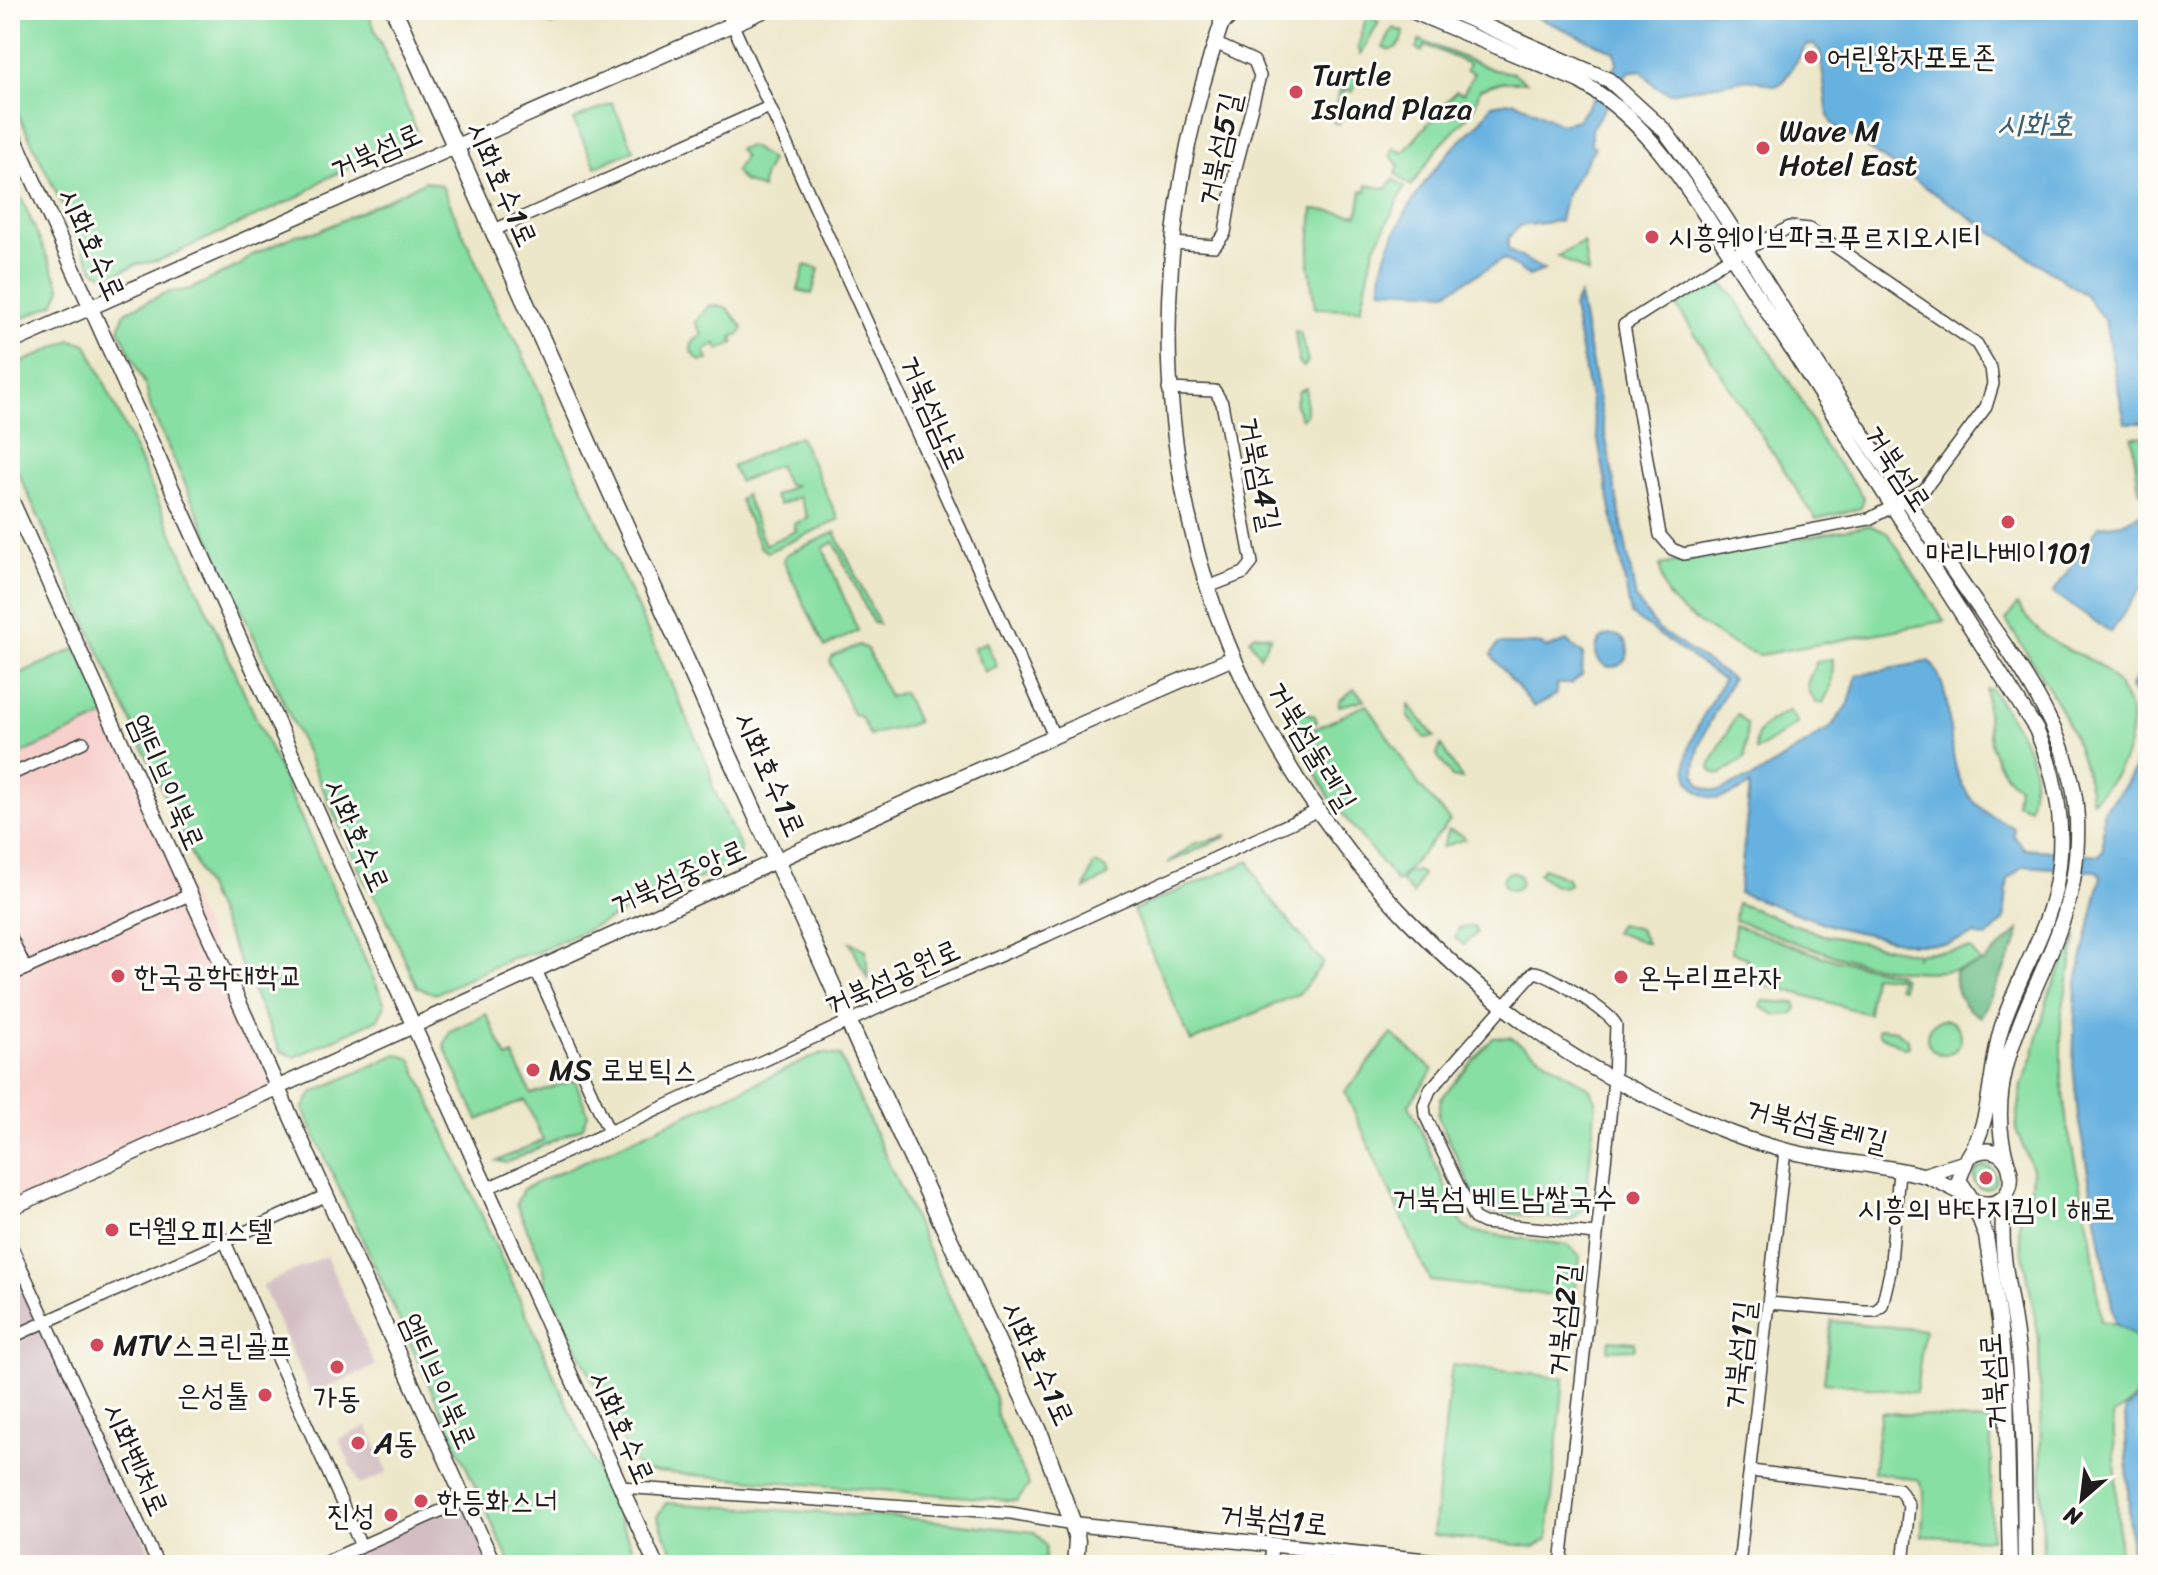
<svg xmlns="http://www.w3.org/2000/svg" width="2158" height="1575" font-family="Sriracha,'Poor Story',sans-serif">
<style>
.built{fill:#f7d0cc}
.industrial{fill:#d2bec3}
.green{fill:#87dfa3;stroke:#527e60;stroke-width:2}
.forest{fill:#6dbe89;stroke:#446d52;stroke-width:2}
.water{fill:#66b1df;stroke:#41667e;stroke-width:2}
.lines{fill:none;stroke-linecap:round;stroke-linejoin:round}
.minor-casing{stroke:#3b3a36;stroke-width:14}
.tertiary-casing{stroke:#3b3a36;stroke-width:17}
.secondary-casing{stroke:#3b3a36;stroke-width:19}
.minor{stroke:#fff;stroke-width:11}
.tertiary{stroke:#fff;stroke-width:14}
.secondary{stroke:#fff;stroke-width:16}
.poi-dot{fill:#d1495b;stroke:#fdfcf7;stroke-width:3}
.labels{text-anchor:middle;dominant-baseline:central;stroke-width:6;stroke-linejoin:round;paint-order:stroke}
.poi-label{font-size:30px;fill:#1c1c1c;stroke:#fdfcf7;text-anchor:start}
.street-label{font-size:30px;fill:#1c1c1c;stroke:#fdfcf7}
.water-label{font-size:32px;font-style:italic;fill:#3d5f74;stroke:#fdfcf7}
</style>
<rect width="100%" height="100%" fill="#fdfcf7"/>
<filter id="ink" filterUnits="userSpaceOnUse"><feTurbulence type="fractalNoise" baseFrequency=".0125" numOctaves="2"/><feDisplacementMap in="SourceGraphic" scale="16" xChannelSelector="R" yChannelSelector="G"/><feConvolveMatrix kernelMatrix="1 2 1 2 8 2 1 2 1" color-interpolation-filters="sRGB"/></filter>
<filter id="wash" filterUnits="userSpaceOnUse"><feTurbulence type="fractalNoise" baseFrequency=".006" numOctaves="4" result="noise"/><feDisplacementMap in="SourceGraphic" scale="32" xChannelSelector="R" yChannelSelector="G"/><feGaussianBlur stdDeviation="1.8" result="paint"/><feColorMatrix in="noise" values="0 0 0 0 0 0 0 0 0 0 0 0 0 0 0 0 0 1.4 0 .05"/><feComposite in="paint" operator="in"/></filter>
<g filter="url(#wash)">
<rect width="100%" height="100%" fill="#ede7c9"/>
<!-- built -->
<path class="built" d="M108,715L278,1089L10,1208V759Z"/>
<!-- industrial -->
<path class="industrial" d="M10,1244L156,1565H10Z
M326,1256L375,1366L311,1395L262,1285Z
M367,1426L388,1472L360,1485L339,1439Z
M465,1500L494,1565H320Z"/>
<!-- green -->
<path class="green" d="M10,10H367L416,130L410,145L393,154L369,158L323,180L301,196L158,261L137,264L110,277L94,271L10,97Z
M533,10H582L552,25L542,21Z
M1367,14L1379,22L1361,54L1358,48Z
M1393,28L1404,32C1403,42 1398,49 1388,50L1383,48Z
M1420,40L1494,70L1514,73L1526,82H1502L1480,89L1473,111L1438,148L1411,186L1396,174L1399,166L1390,155L1393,148L1403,153L1456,91L1463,94L1474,73L1466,70L1469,64L1465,62L1425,45L1422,52L1416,49Z
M1361,68L1353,92L1345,89L1335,113L1343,116L1339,124L1334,123L1332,118L1339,92L1353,70Z
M612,103L634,150L596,167L573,120Z
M750,146L771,160L763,177L762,189L743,181L735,172L744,157L738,149Z
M10,172L61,289L54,304L10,324Z
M1393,179L1405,187L1374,249L1361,309L1315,308L1309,263L1313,209L1358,215L1362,191H1366L1367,185L1387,189Z
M426,181L442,186L500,316L517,342L709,767L713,788L741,849L736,862L535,953L512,958L435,994L417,987L380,904L365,882L151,409L146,387L119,329L125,312L166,293L191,289L240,265L254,254L296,235L319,231Z
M1583,242L1588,273L1558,256Z
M805,265L819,269L812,294L798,290Z
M1711,282L1723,285L1732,294L1800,398L1824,446L1864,497L1861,508L1816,519L1676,305Z
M710,305L727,308L743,327L741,333L732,337L734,343L719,350L716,344L704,350L708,360L700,361L691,352L692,343L702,334L695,322Z
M1295,331L1300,332L1308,361L1304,367L1299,363Z
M71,340L87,344L385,1004L378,1019L295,1057L280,1051L10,454V368Z
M1306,388V415L1301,419L1295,405L1299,391Z
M799,436L839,520L767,552L760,547L740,500L745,494L765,545L796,531L794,524L808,518L799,497L779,505L774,496L796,485H787L778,465L739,482L732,466Z
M2148,436V493L2143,496L2139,490L2132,437Z
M1869,525L1888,533L1944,621L1760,655C1739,651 1680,614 1668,596C1663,587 1661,575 1660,565Z
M835,532L879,624L873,623L834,542L823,548L858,631L825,647L783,560L787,554Z
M2017,605C2029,622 2043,637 2062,647C2075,654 2089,657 2101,667C2150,708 2134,763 2092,801C2081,731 2044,679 2006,621Z
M1254,634L1271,636L1260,656L1250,639Z
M986,642L997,666L985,672L973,648Z
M859,645L867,649L889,697L903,692L917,722C900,730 886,729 870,736L861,717L853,714L830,661L833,656Z
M77,648L108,715L10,759V678Z
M1833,659L1832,684L1823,703H1817C1800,686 1809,680 1817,661Z
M1354,689L1365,700L1339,706V701Z
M1986,689H1991C2006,712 2034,747 2034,776C2033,787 2031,798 2029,808L2016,803L2018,787C1985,759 1988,729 1986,689Z
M1367,704L1419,785L1450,821L1397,882L1329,797L1298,737Z
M1409,705L1435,737L1425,738L1408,716Z
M1289,707L1315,716L1317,722L1300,733L1287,711Z
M1789,711L1798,723L1756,751C1752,729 1772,719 1789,711Z
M1737,714L1747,724L1745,758L1721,774L1714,773L1710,768L1712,761Z
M1441,745L1462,779L1452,777L1437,755Z
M1449,830L1463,836L1465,839L1442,847Z
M1227,836L1168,863L1194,844Z
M1249,861L1264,891L1323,963L1300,993L1191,1042L1133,910Z
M1098,864L1106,869L1108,876L1085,889L1093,865Z
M1543,868L1567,878L1569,884L1564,887L1552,884L1539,874Z
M1417,871L1422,874L1413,895L1401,881L1407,873Z
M1503 881a9 9 0 1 1 18 0a9 9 0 1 1-18 0Z
M1737,903L1823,935L1916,953V957L1920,953L1971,949L1981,963C1908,991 1806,946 1735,920Z
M1619,924L1639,929L1647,943L1614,932Z
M1735,925L1821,956L1898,974L1903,979L1902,988L1898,987L1899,978L1873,975L1868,1014L1783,989L1736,982L1735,976L1747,975V958L1732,952Z
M1474,926L1477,933L1464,945L1455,938L1459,928Z
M2077,934L2061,1017V1075L2067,1125L2091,1238L2101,1321C2158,1327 2158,1394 2113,1415L2120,1565H2043L2039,1338L2019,1233L2020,1216L2031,1190L2032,1169L2016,1129L2022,1085L2033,1056L2049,994Z
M850,942L866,950L868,980Z
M1763,1001L1795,1003L1797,1008L1792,1014L1776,1015L1761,1007Z
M486,1014L507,1058L513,1055L531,1094L575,1080L588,1114L583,1127L506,1163L497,1161L543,1140L525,1100L478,1120L444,1046L450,1031Z
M1927 1037a17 17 0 1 1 34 0a17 17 0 1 1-34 0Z
M1881,1028L1896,1030L1908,1039L1909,1047L1904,1048L1879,1034L1878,1030Z
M1392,1034L1433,1070L1409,1104L1463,1226L1475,1232L1568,1245L1580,1257L1574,1298L1430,1281L1345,1092Z
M1510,1037L1589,1088L1596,1100L1585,1208L1571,1220L1488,1211L1477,1201L1438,1116L1441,1098L1493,1038Z
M822,1053L840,1056L995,1397L997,1416L1029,1485L1017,1501L643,1471L632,1461L547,1287L543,1264L516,1204L523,1189Z
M397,1054L411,1059L640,1565H511L303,1109L312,1093Z
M1974 1178a11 11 0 1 1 22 0a11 11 0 1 1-22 0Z
M1831,1321L1924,1330L1916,1393L1824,1382Z
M1610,1340L1635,1342V1349L1608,1350Z
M1452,1365L1564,1378L1548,1538L1535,1547L1433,1535Z
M1881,1412L1991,1422V1539L1922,1536L1924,1491L1918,1480L1873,1472Z
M666,1503L917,1519L1034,1532L1046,1546L1044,1565H679L657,1517Z"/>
<!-- forest -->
<path class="forest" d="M2019,930L2017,943L1981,1017C1962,1009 1953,991 1955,971L1984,962Z"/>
<!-- water -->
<path class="water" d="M1521,10H2148V423H2125L2105,321L2084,294L1832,124L1828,116L1820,51L1814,45L1806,46L1783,82L1776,86L1749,79L1669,93L1656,87L1641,70L1628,72L1591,129V144L1595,147L1566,194L1560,221L1520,226L1508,238V249L1512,252L1544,270L1529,276L1504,259L1447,292L1381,289C1378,245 1425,177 1455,146C1470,131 1482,124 1491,105L1515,101L1560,124L1578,120L1617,64L1615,52Z
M1579,295L1636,599L1658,629L1732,679C1722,701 1670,781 1710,790C1726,794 1736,778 1751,779L1830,728L1849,703L1857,675L1930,661C1966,709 1931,772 1987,813C1996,819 2006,822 2014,828L2013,836L2025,849L2099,855L2103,849V810C2140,776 2156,733 2131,686L2148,661V1358L2138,1338L2115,1323L2078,1117L2073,1064L2076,987L2101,876L2096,871L2024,866L2008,879L2004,921L1986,938L1974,935L1947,944H1911L1835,927L1739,893L1750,785C1734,793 1718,806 1699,792C1665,766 1709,708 1723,680L1631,615L1573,308Z
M2148,510V594L2140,589L2111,632L2053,593L2099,526L2122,523Z
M1596 651a16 16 0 1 1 32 0a16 16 0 1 1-32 0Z
M1567,641L1583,654L1582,675L1571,684H1557L1556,695L1534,707L1491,655L1498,644H1540L1547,648Z
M2148,1382V1565H2131L2125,1410L2142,1395Z"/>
</g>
<g filter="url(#ink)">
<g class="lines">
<!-- minor casing -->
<g class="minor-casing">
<path id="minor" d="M726,10L1054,736
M1790,227L1810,229L1977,344L1991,368L1993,384L1986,407L1924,490L1869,519L1684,554L1672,549L1660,535L1624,325L1731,257Z
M492,231L769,107
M1173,243L1215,246L1225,233L1235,171L1260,76L1254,61L1215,43
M1168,389L1215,391L1222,403L1252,563L1244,573L1208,587
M10,775L83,742
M10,935L26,969
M536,970L609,1132
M10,976L189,895
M488,1188L880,1007L1046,936L1317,811
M225,1242L361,1546
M10,1243L158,1565
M1768,1303L1863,1311H1875L1882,1306L1890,1272L1899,1172
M10,1338L327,1195
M1751,1471L1899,1489L1909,1505L1903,1565
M620,1487L1011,1513L1073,1524
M318,1565L465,1500
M1270,1565L1272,1546
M1561,1565L1614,1080L1616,1025C1610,1012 1548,973 1534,972L1430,1090L1424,1105L1425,1115L1474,1218L1484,1223L1595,1234
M1739,1565L1785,1151"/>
</g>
<!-- tertiary casing -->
<g class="tertiary-casing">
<path id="tertiary" d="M1221,10V25C1112,345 1172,674 1408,920C1465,979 1544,1044 1617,1081C1670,1108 1730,1137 1788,1151C1832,1162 1878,1164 1922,1175C1937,1179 1952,1189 1966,1195
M1409,10L1579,81C1637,114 1671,163 1706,216L2036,729C2065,796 2070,863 2042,931C2028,966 2010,997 2000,1033C1989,1074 1992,1121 1968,1157
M1449,10L1609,80L1664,130C1725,210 1775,300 1830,384C1870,444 1910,506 1950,566C1999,640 2073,725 2077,818C2078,850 2075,882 2065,913C2040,993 1979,1073 2007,1161
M1221,25L1237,10
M10,128L656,1565
M10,343L765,10
M10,497L494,1565
M1924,1175L1963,1163
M2006,1195C1995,1248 2013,1299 2018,1351C2025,1422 2024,1494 2025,1565
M1973,1201C2029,1220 2019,1126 1968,1157L1959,1180L1973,1201L1986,1236L1999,1320L2006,1388L2010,1565
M10,1208C419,1026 823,835 1233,658
M1073,1524L1470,1565"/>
</g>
<!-- secondary casing -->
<g class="secondary-casing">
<path id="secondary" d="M394,10L860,1047L1039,1431L1073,1524L1077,1541L1075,1565"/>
</g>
<!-- minor -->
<use href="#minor" class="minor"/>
<!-- tertiary -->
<use href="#tertiary" class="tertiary"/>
<!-- secondary -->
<use href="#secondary" class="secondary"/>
</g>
</g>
<!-- markers -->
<g class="poi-dot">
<circle cx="1811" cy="57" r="8"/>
<circle cx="1296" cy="92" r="8"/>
<circle cx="1763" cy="148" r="8"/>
<circle cx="1652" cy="237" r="8"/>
<circle cx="2008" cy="522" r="8"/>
<circle cx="118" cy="976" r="8"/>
<circle cx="1621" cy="977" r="8"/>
<circle cx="533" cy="1070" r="8"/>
<circle cx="1986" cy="1178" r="8"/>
<circle cx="1633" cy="1198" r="8"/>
<circle cx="112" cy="1230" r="8"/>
<circle cx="97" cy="1345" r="8"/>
<circle cx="337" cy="1367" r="8"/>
<circle cx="265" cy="1395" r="8"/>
<circle cx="358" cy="1443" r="8"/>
<circle cx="421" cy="1501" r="8"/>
<circle cx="391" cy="1515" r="8"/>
</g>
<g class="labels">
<!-- poi labels -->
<g class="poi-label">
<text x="1827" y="57">어린왕자포토존</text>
<text x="1312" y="75">Turtle<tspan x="1312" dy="34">Island Plaza</tspan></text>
<text x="1779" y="131">Wave M<tspan x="1779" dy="34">Hotel East</tspan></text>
<text x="1668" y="237">시흥웨이브파크푸르지오시티</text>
<text x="2008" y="553" text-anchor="middle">마리나베이101</text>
<text x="134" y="976">한국공학대학교</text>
<text x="1637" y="977">온누리프라자</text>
<text x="549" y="1070">MS 로보틱스</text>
<text x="1617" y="1198" text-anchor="end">거북섬 베트남쌀국수</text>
<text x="1986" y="1209" text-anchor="middle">시흥의 바다지킴이 해로</text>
<text x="128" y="1230">더웰오피스텔</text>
<text x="113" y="1345">MTV스크린골프</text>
<text x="249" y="1395" text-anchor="end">은성툴</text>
<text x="337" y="1398" text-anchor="middle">가동</text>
<text x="374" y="1443">A동</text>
<text x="437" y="1501">한등화스너</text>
<text x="375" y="1515" text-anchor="end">진성</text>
</g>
<!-- street labels -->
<g class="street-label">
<text transform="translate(1219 149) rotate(-78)">거북섬5길</text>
<text transform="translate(376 151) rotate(-24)">거북섬로</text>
<text transform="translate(502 184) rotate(66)">시화호수1로</text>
<text transform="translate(92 244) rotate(65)">시화호수로</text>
<text transform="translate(933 412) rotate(66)">거북섬남로</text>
<text transform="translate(1898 468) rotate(57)">거북섬로</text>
<text transform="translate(1260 474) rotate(79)">거북섬4길</text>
<text transform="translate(1312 746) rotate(59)">거북섬둘레길</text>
<text transform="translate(770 774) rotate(66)">시화호수1로</text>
<text transform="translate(167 782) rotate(66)">엠티브이북로</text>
<text transform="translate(357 835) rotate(66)">시화호수로</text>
<text transform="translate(678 877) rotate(-24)">거북섬중앙로</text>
<text transform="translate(892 977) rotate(-24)">거북섬공원로</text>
<text transform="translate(1817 1125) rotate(14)">거북섬둘레길</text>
<text transform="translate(1563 1320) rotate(-84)">거북섬2길</text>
<text transform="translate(1739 1355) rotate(-84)">거북섬1길</text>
<text transform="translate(1038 1363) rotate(65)">시화호수1로</text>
<text transform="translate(439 1381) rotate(66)">엠티브이북로</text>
<text transform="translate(1993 1381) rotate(-94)">거북섬로</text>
<text transform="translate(622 1427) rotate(66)">시화호수로</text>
<text transform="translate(136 1459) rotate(66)">시화벤처로</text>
<text transform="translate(1274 1519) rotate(6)">거북섬1로</text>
</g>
<!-- water labels -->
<g class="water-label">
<text x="2035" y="124">시화호</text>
</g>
</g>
<!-- margin -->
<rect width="2158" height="1575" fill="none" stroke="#fdfcf7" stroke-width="40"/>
<!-- north arrow -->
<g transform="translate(2082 1499) rotate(208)" stroke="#fdfcf7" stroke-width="6" paint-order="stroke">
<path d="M0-6L14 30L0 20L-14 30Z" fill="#1c1c1c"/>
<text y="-12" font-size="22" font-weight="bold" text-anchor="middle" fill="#1c1c1c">N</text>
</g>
</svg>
